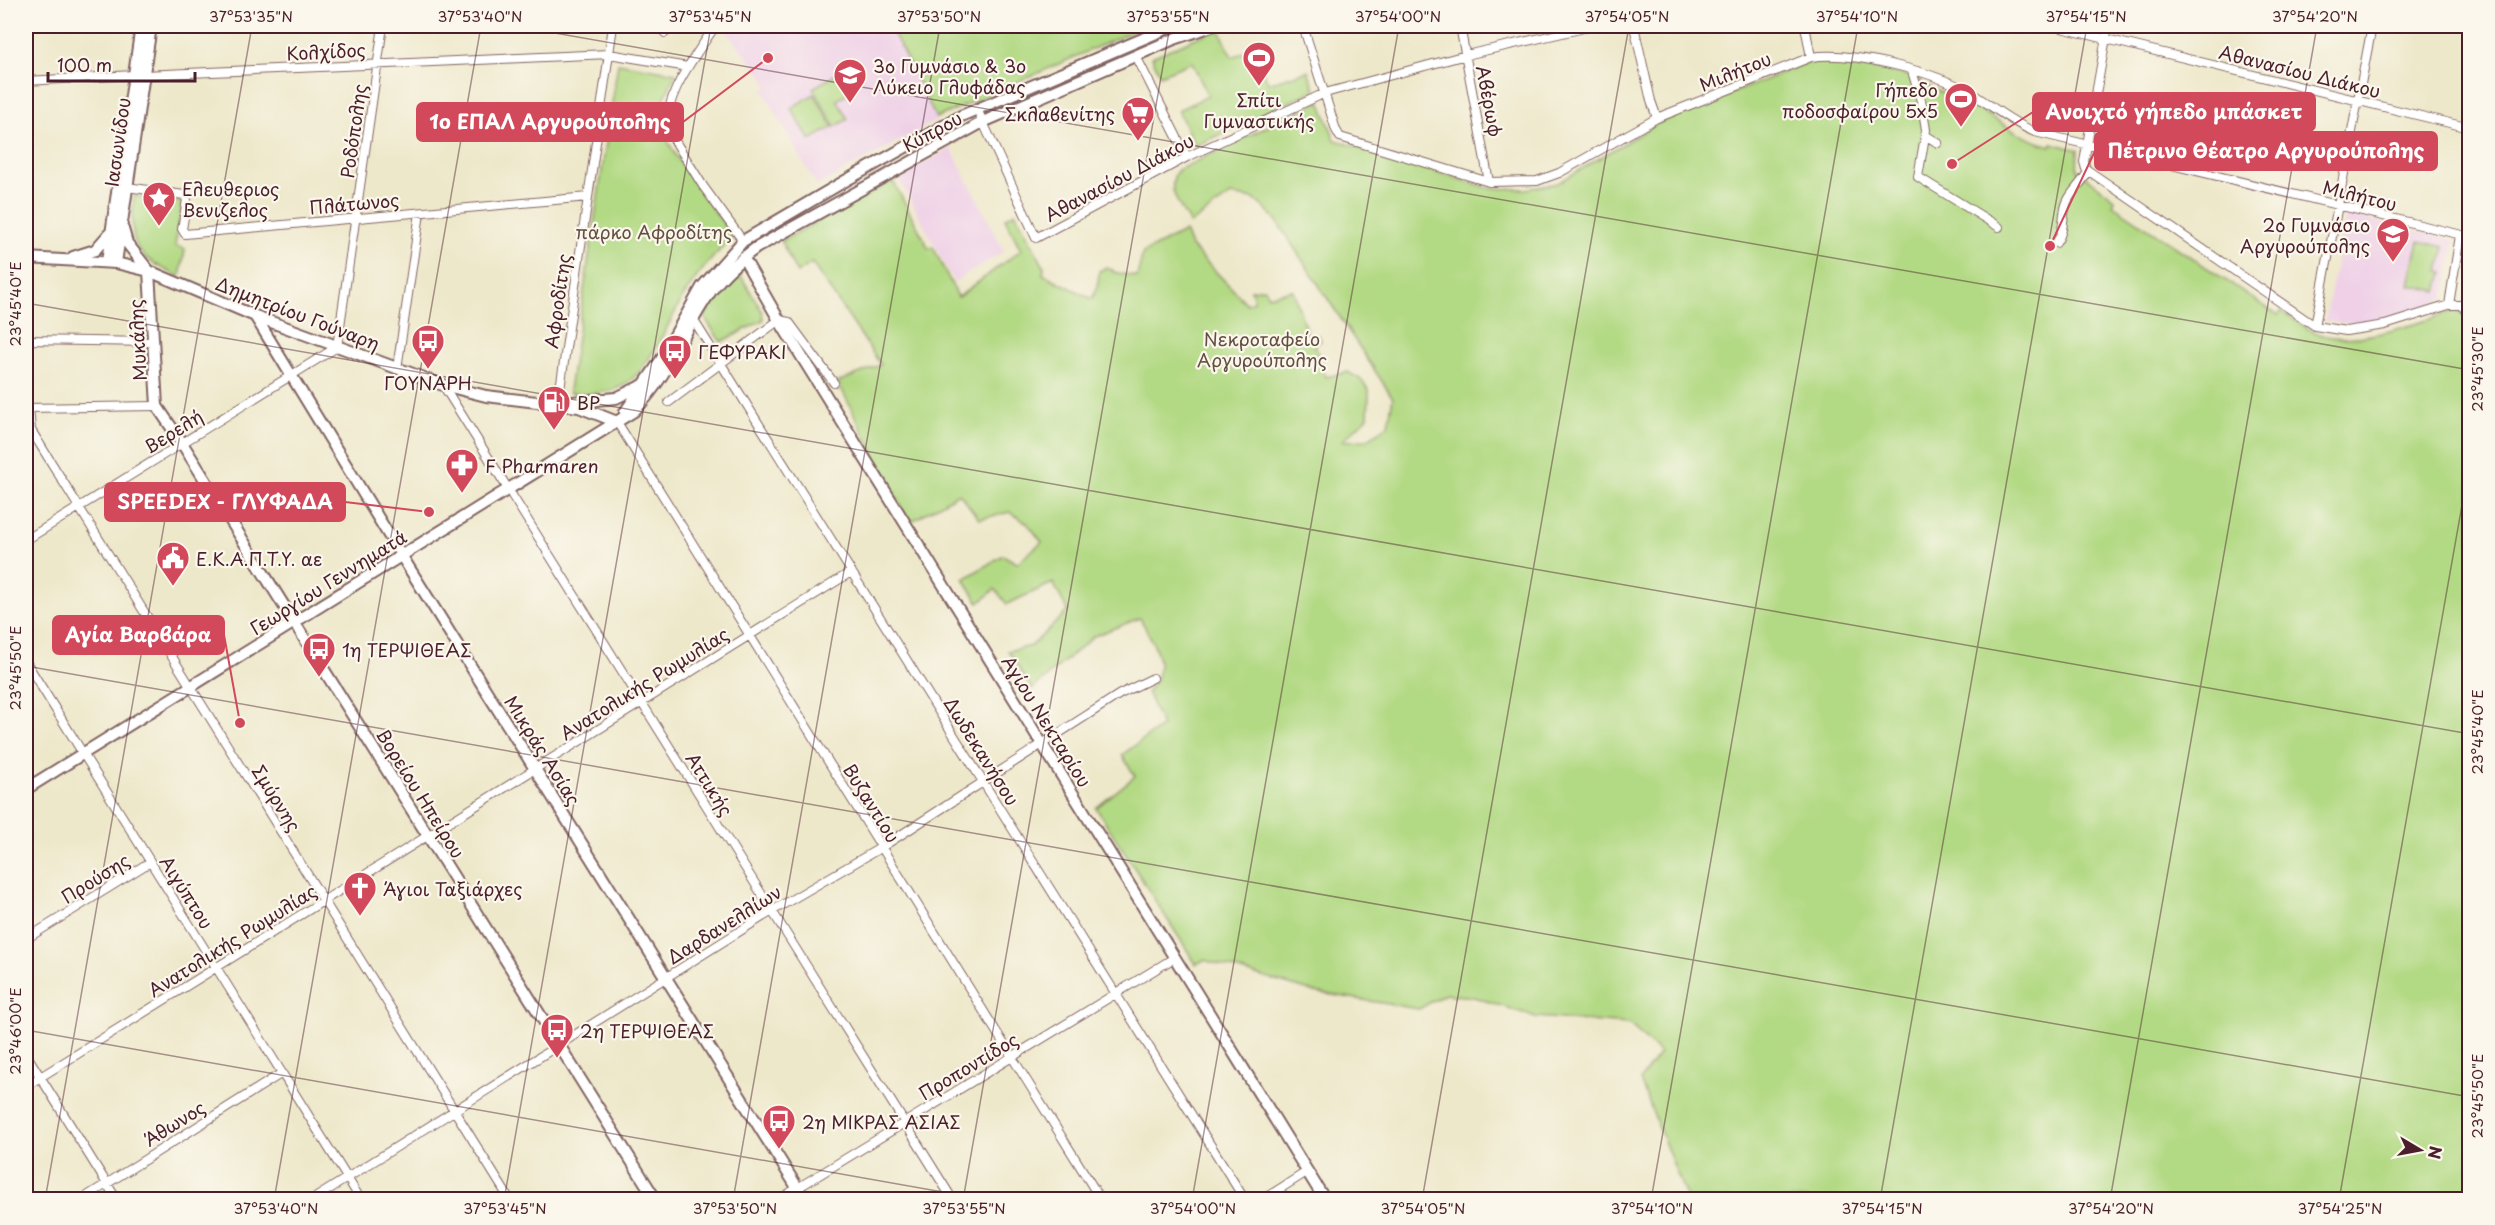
<svg xmlns="http://www.w3.org/2000/svg" width="2495" height="1225" font-family="'Playpen Sans',sans-serif">
<style>
.built{fill:#efd0e7}
.green{fill:#b2d983;stroke:#7e7c57;stroke-width:1.5}
.lines{fill:none;stroke-linecap:round;stroke-linejoin:round}
.street-casing{stroke:#836563;stroke-width:10}
.secondary-casing{stroke:#836563;stroke-width:14}
.street{stroke:#fff;stroke-width:8}
.secondary{stroke:#fff;stroke-width:10}
.ticks{fill:none;stroke:#4a1f2b;stroke-width:1.5;stroke-opacity:0.45}
.labels{text-anchor:middle;dominant-baseline:central;stroke-width:4.5;stroke-linejoin:round;paint-order:stroke}
.street-label{font-size:18px;fill:#4a1f2b;stroke:#fbf7ec}
.poi-label{font-size:18px;fill:#4a1f2b;stroke:#fbf7ec;text-anchor:start}
.park-label{font-size:18px;fill:#644e41;stroke:#fbf7ec}
.leader{fill:none;stroke:#d1495b;stroke-width:2}
.callout-dot{fill:#d1495b;stroke:#fbf7ec;stroke-width:2}
.callout{fill:#d1495b;stroke:#d1495b;stroke-width:2}
.callout-label{font-size:20px;text-anchor:middle;font-weight:bold;fill:#fff}
.neatline{fill:none;stroke:#4a1f2b;stroke-width:2}
.ticks-label{font-size:15px;text-anchor:middle;fill:#4a1f2b}
</style>
<rect width="100%" height="100%" fill="#fbf7ec"/>
<filter id="ink" filterUnits="userSpaceOnUse"><feTurbulence type="fractalNoise" baseFrequency=".0167" numOctaves="2"/><feDisplacementMap in="SourceGraphic" scale="12" xChannelSelector="R" yChannelSelector="G"/><feConvolveMatrix kernelMatrix="1 2 1 2 8 2 1 2 1" color-interpolation-filters="sRGB"/></filter>
<filter id="wash" filterUnits="userSpaceOnUse"><feTurbulence type="fractalNoise" baseFrequency=".008" numOctaves="4" result="noise"/><feDisplacementMap in="SourceGraphic" scale="24" xChannelSelector="R" yChannelSelector="G"/><feGaussianBlur stdDeviation="1.35" result="paint"/><feColorMatrix in="noise" values="0 0 0 0 0 0 0 0 0 0 0 0 0 0 0 0 0 1.4 0 .05"/><feComposite in="paint" operator="in"/></filter>
<g filter="url(#wash)">
<rect width="100%" height="100%" fill="#eee8cb"/>
<!-- built -->
<path class="built" d="M725,26H890L937,120L817,186L763,90L768,87L760,73L724,28Z
M951,148L1004,251L954,282L899,178Z
M2346,214L2455,240L2444,299L2393,316L2368,321L2339,323L2325,321Z"/>
<!-- green -->
<path class="green" d="M890,26H1145L936,118Z
M1219,28L1232,57L1254,49L1268,83L1308,71L1315,90L1195,146L1178,110L1208,96L1192,62L1160,75L1152,57Z
M1832,60L1921,78L1920,83C1943,92 1966,103 1988,115C2009,127 2026,140 2051,146L2052,143L2078,150L2077,170L2115,199L2113,205L2278,315L2282,311C2295,320 2307,330 2322,335C2358,346 2420,322 2455,311L2460,312L2470,321L2469,1199H1687L1640,1080L1660,1053L1629,1024L1536,1017L1474,997L1445,994L1419,1009L1314,992L1204,960L1196,964L1096,808L1135,776L1122,755L1162,726L1147,692C1172,667 1153,643 1140,618L1094,636L1032,689L1008,651L1031,646L1068,611L1053,583L1007,604L995,589L979,603L964,579L1003,555L1017,563L1042,542L1027,523L1010,512L979,519L959,493L909,523L838,382L881,365L812,263L797,273L781,241L893,181L929,249L933,247L958,297L1021,250L1005,218L1015,212L1044,267L1043,274L1092,299L1098,285L1099,271L1105,268L1113,270V272L1137,277L1143,253L1185,231L1191,246L1247,304L1254,301L1251,290L1265,288L1268,296L1293,290L1308,337L1319,335L1321,341L1315,345L1326,377L1348,372L1360,379L1369,390L1368,417L1342,441L1367,440L1388,425L1393,398L1274,217L1254,199L1231,195L1190,224C1181,207 1164,188 1178,170L1320,101L1335,140L1488,188L1526,189L1558,183L1658,123L1809,62Z
M618,63L676,73C669,88 659,104 661,122C665,149 716,211 733,237C714,255 697,274 683,297C671,319 650,364 632,379C615,394 591,395 570,393L569,391Z
M843,70L854,90L837,100L848,119L835,127L813,88Z
M814,94L833,127L810,140L791,108Z
M134,196L182,202L175,246L185,249L180,277C133,255 129,247 134,196Z
M2419,241L2445,247L2439,271L2443,272L2438,291L2409,285Z
M739,273L762,311L763,320L721,342L704,317L718,294Z"/>
</g>
<g filter="url(#ink)">
<g class="lines">
<!-- street casing -->
<g class="street-casing">
<path id="street" d="M715,26C698,53 658,101 670,133L703,186L743,241
M1303,26L1336,130L1340,137L1489,182L1537,181L1559,173L1657,118L1811,57C1854,51 1930,71 1968,91C1990,104 2010,122 2035,132L2470,237
M1460,26L1489,182
M1634,26L1651,101L1657,118
M1805,26L1811,57
M2053,26L2470,128
M2108,26L2084,162L2086,169L2315,326L2346,331L2385,325L2449,305H2460L2470,312
M665,33L670,26
M1136,56L1187,157
M1912,71L1922,104L1926,130L1918,177L1999,227
M144,75L609,54L688,67
M26,81L134,75
M977,109L1036,238L1187,157L1325,93L1466,55L1593,26
M1925,135L1938,143
M127,187L184,195L187,200L182,229L185,234L588,197
M2056,243C2066,230 2061,216 2067,202C2072,190 2083,183 2088,171
M2449,305L2460,235
M693,319L1245,1200
M2315,326L2372,26
M26,340L153,342
M397,369L420,213
M443,385L953,1200
M669,402L779,320L789,322L834,383
M558,403L613,26
M26,408L157,406
M29,408L31,430L510,1200
M617,422L1101,1200
M26,540L337,347L383,26
M26,662L361,1200
M26,939L150,862
M26,1054L117,1200
M26,1086L851,572
M81,1200L282,1073
M312,1200L772,911L882,847L1120,694L1153,678
M778,1200L1174,958
M1262,1200L1308,1171"/>
</g>
<!-- secondary casing -->
<g class="secondary-casing">
<path id="secondary" d="M123,229L127,243L149,271
M73,257L95,250L109,234
M743,257L779,320L1325,1200
M26,258L116,263L149,271L255,316L443,385L486,396L579,407L617,422
M107,262L141,26
M116,263L151,26
M149,271L157,406L182,443L656,1200
M255,316L396,547L805,1200
M573,402L616,398L641,386
M625,412L661,360L702,287L743,241L845,181L961,116L1173,26
M26,789L634,411C670,374 680,337 707,297C719,278 738,261 756,248L983,122L1174,39L1212,26"/>
</g>
<!-- street -->
<use href="#street" class="street"/>
<!-- secondary -->
<use href="#secondary" class="secondary"/>
</g>
</g>
<!-- ticks -->
<path class="ticks" d="M515,26L2470,370M26,303L2470,734M26,666L2470,1097M26,1030L988,1200M45,1200L252,26M274,1200L481,26M504,1200L711,26M733,1200L940,26M963,1200L1170,26M1192,1200L1399,26M1422,1200L1629,26M1651,1200L1858,26M1880,1200L2087,26M2110,1200L2317,26M2339,1200L2470,460"/>
<!-- icons -->
<defs>
<g id="stadium-pin" transform="scale(1.725)"><path d="M0 17L-7.5 6A9.5 9.5 0 1 1 7.5 6Z" fill="#d1495b" stroke="#fbf7ec"/><path d="M0-5a6.5 5 0 1 0 0 10a6.5 5 0 1 0 0-10ZM-3.5-1.8h7v3.6h-7Z" fill="#fff"/></g>
<g id="school-pin" transform="scale(1.725)"><path d="M0 17L-7.5 6A9.5 9.5 0 1 1 7.5 6Z" fill="#d1495b" stroke="#fbf7ec"/><path d="M0-5L7-2L0 1L-7-2ZM-4 1L0 2.5L4 1V4Q0 6-4 4Z" fill="#fff"/></g>
<g id="supermarket-pin" transform="scale(1.725)"><path d="M0 17L-7.5 6A9.5 9.5 0 1 1 7.5 6Z" fill="#d1495b" stroke="#fbf7ec"/><path d="M-6-5.5h2.5l.6 2H6L4.5 2H-2.5L-4.4-4H-6ZM-1.5 3.2a1.3 1.3 0 1 0 .1 0ZM3 3.2a1.3 1.3 0 1 0 .1 0Z" fill="#fff"/></g>
<g id="sight-pin" transform="scale(1.725)"><path d="M0 17L-7.5 6A9.5 9.5 0 1 1 7.5 6Z" fill="#d1495b" stroke="#fbf7ec"/><path d="M0-6L1.8-2.2L6-1.7L2.9 1.2L3.7 5.4L0 3.3L-3.7 5.4L-2.9 1.2L-6-1.7L-1.8-2.2Z" fill="#fff"/></g>
<g id="bus-pin" transform="scale(1.725)"><path d="M0 17L-7.5 6A9.5 9.5 0 1 1 7.5 6Z" fill="#d1495b" stroke="#fbf7ec"/><path d="M-5-6H5V4H4V6H2V4H-2V6H-4V4H-5ZM-3.5-4V0h7V-4ZM-3.5 1.2v1.5H-2V1.2ZM2 1.2v1.5H3.5V1.2Z" fill="#fff"/></g>
<g id="fuel-pin" transform="scale(1.725)"><path d="M0 17L-7.5 6A9.5 9.5 0 1 1 7.5 6Z" fill="#d1495b" stroke="#fbf7ec"/><path d="M-5.5-6h7V0h2V4h1.3V-2.5L3-4.5l.8-.8L6-3V5H2.5V1h-1V6h-7ZM-4.2-4.7v3.2H.2V-4.7Z" fill="#fff"/></g>
<g id="pharmacy-pin" transform="scale(1.725)"><path d="M0 17L-7.5 6A9.5 9.5 0 1 1 7.5 6Z" fill="#d1495b" stroke="#fbf7ec"/><path d="M-2-6h4v4h4v4h-4v4h-4v-4h-4v-4h4Z" fill="#fff"/></g>
<g id="civic-pin" transform="scale(1.725)"><path d="M0 17L-7.5 6A9.5 9.5 0 1 1 7.5 6Z" fill="#d1495b" stroke="#fbf7ec"/><path d="M-.6-6.5H3V-4.5H.6V-3L4-1V1h2V6H-6V1h2V-1L-.6-3ZM-1.2 2.5V6h2.4V2.5Z" fill="#fff"/></g>
<g id="church-pin" transform="scale(1.725)"><path d="M0 17L-7.5 6A9.5 9.5 0 1 1 7.5 6Z" fill="#d1495b" stroke="#fbf7ec"/><path d="M-1.2-6h2.4v3.5h3.3v2.4h-3.3V6h-2.4V-.1h-3.3v-2.4h3.3Z" fill="#fff"/></g>
</defs>
<g fill-rule="evenodd">
<use href="#stadium-pin" x="1259" y="58"/>
<use href="#school-pin" x="850" y="75"/>
<use href="#stadium-pin" x="1961" y="99"/>
<use href="#supermarket-pin" x="1138" y="113"/>
<use href="#sight-pin" x="159" y="198"/>
<use href="#school-pin" x="2393" y="234"/>
<use href="#bus-pin" x="428" y="341"/>
<use href="#bus-pin" x="675" y="351"/>
<use href="#fuel-pin" x="554" y="402"/>
<use href="#pharmacy-pin" x="462" y="465"/>
<use href="#civic-pin" x="173" y="558"/>
<use href="#bus-pin" x="319" y="649"/>
<use href="#church-pin" x="360" y="888"/>
<use href="#bus-pin" x="557" y="1030"/>
<use href="#bus-pin" x="779" y="1121"/>
</g>
<g class="labels">
<!-- street labels -->
<g class="street-label">
<text transform="translate(326 51) rotate(-3)">Κολχίδος</text>
<text transform="translate(1735 71) rotate(-22)">Μιλήτου</text>
<text transform="translate(2300 71) rotate(14)">Αθανασίου Διάκου</text>
<text transform="translate(1490 101) rotate(79)">Αβέρωφ</text>
<text transform="translate(353 131) rotate(-82)">Ροδόπολης</text>
<text transform="translate(932 131) rotate(-28)">Κύπρου</text>
<text transform="translate(117 142) rotate(-82)">Ιασωνίδου</text>
<text transform="translate(1119 177) rotate(-28)">Αθανασίου Διάκου</text>
<text transform="translate(2360 195) rotate(14)">Μιλήτου</text>
<text transform="translate(354 203) rotate(-5)">Πλάτωνος</text>
<text transform="translate(557 301) rotate(-82)">Αφροδίτης</text>
<text transform="translate(298 313) rotate(21)">Δημητρίου Γούναρη</text>
<text transform="translate(137 340) rotate(-93)">Μυκάλης</text>
<text transform="translate(173 431) rotate(-32)">Βερελή</text>
<text transform="translate(328 582) rotate(-32)">Γεωργίου Γεννηματά</text>
<text transform="translate(644 683) rotate(-32)">Ανατολικής Ρωμυλίας</text>
<text transform="translate(1047 721) rotate(58)">Αγίου Νεκταρίου</text>
<text transform="translate(543 750) rotate(58)">Μικράς Ασίας</text>
<text transform="translate(982 751) rotate(58)">Δωδεκανήσου</text>
<text transform="translate(710 784) rotate(58)">Αττικής</text>
<text transform="translate(421 793) rotate(58)">Βορείου Ηπείρου</text>
<text transform="translate(277 798) rotate(58)">Σμύρνης</text>
<text transform="translate(872 803) rotate(58)">Βυζαντίου</text>
<text transform="translate(95 878) rotate(-32)">Προύσης</text>
<text transform="translate(187 892) rotate(58)">Αιγύπτου</text>
<text transform="translate(724 924) rotate(-32)">Δαρδανελλίων</text>
<text transform="translate(232 940) rotate(-32)">Ανατολικής Ρωμυλίας</text>
<text transform="translate(968 1066) rotate(-31)">Προποντίδος</text>
<text transform="translate(174 1123) rotate(-32)">Άθωνος</text>
</g>
<!-- poi labels -->
<g class="poi-label">
<text x="873" y="65">3ο Γυμνάσιο &amp; 3ο<tspan x="873" dy="21">Λύκειο Γλυφάδας</tspan></text>
<text x="1938" y="89" text-anchor="end">Γήπεδο<tspan x="1938" dy="21">ποδοσφαίρου 5x5</tspan></text>
<text x="1259" y="99" text-anchor="middle">Σπίτι<tspan x="1259" dy="21">Γυμναστικής</tspan></text>
<text x="1115" y="113" text-anchor="end">Σκλαβενίτης</text>
<text x="182" y="188">Ελευθεριος<tspan x="182" dy="21">Βενιζελος</tspan></text>
<text x="2370" y="224" text-anchor="end">2ο Γυμνάσιο<tspan x="2370" dy="21">Αργυρούπολης</tspan></text>
<text x="698" y="351">ΓΕΦΥΡΑΚΙ</text>
<text x="428" y="382" text-anchor="middle">ΓΟΥΝΑΡΗ</text>
<text x="577" y="402">BP</text>
<text x="485" y="465">F Pharmaren</text>
<text x="196" y="558">Ε.Κ.Α.Π.Τ.Υ. αε</text>
<text x="342" y="649">1η ΤΕΡΨΙΘΕΑΣ</text>
<text x="383" y="888">Άγιοι Ταξιάρχες</text>
<text x="580" y="1030">2η ΤΕΡΨΙΘΕΑΣ</text>
<text x="802" y="1121">2η ΜΙΚΡΑΣ ΑΣΙΑΣ</text>
</g>
<!-- park labels -->
<g class="park-label">
<text x="654" y="231">πάρκο Αφροδίτης</text>
<text x="1262" y="338">Νεκροταφείο<tspan x="1262" dy="21">Αργυρούπολης</tspan></text>
</g>
</g>
<!-- callouts -->
<path class="leader" d="M1952 164L2033 112M768 58L683 122M2050 246L2095 151M429 512L345 502M240 723L224 635"/>
<g class="callout-dot">
<circle cx="1952" cy="164" r="6"/>
<circle cx="768" cy="58" r="6"/>
<circle cx="2050" cy="246" r="6"/>
<circle cx="429" cy="512" r="6"/>
<circle cx="240" cy="723" r="6"/>
</g>
<g class="callout">
<rect x="2033" y="93" width="282" height="38" rx="6"/>
<rect x="417" y="103" width="266" height="38" rx="6"/>
<rect x="2095" y="132" width="342" height="38" rx="6"/>
<rect x="105" y="483" width="240" height="38" rx="6"/>
<rect x="53" y="616" width="171" height="38" rx="6"/>
</g>
<g class="callout-label">
<text x="2174" y="119">Ανοιχτό γήπεδο μπάσκετ</text>
<text x="550" y="129">1o ΕΠΑΛ Αργυρούπολης</text>
<text x="2266" y="158">Πέτρινο Θέατρο Αργυρούπολης</text>
<text x="225" y="509">SPEEDEX - ΓΛΥΦΑΔΑ</text>
<text x="138" y="642">Αγία Βαρβάρα</text>
</g>
<!-- margin -->
<rect width="2495" height="1225" fill="none" stroke="#fbf7ec" stroke-width="66"/>
<!-- north arrow -->
<g transform="translate(2420 1150) rotate(100)" stroke="#fbf7ec" stroke-width="4.5" paint-order="stroke">
<path d="M0-4.5L10 22L0 15L-10 22Z" fill="#4a1f2b"/>
<text y="-9" font-size="16" font-weight="bold" text-anchor="middle" fill="#4a1f2b">N</text>
</g>
<!-- scale -->
<path d="M48 72v9h147v-9" fill="none" stroke="#4a1f2b" stroke-width="3"/>
<text x="57" y="72" font-size="18" fill="#4a1f2b" stroke="#fbf7ec" stroke-width="4.5" paint-order="stroke">100 m</text>
<rect x="33" y="33" width="2429" height="1159" class="neatline"/>
<g class="ticks-label">
<text x="251" y="22">37°53'35"N</text>
<text x="480" y="22">37°53'40"N</text>
<text x="710" y="22">37°53'45"N</text>
<text x="939" y="22">37°53'50"N</text>
<text x="1168" y="22">37°53'55"N</text>
<text x="1398" y="22">37°54'00"N</text>
<text x="1627" y="22">37°54'05"N</text>
<text x="1857" y="22">37°54'10"N</text>
<text x="2086" y="22">37°54'15"N</text>
<text x="2315" y="22">37°54'20"N</text>
<text transform="translate(16 304) rotate(-90)" y="5">23°45'40"E</text>
<text transform="translate(2478 369) rotate(-90)" y="5">23°45'30"E</text>
<text transform="translate(16 668) rotate(-90)" y="5">23°45'50"E</text>
<text transform="translate(2478 732) rotate(-90)" y="5">23°45'40"E</text>
<text transform="translate(16 1031) rotate(-90)" y="5">23°46'00"E</text>
<text transform="translate(2478 1096) rotate(-90)" y="5">23°45'50"E</text>
<text x="276" y="1214">37°53'40"N</text>
<text x="505" y="1214">37°53'45"N</text>
<text x="735" y="1214">37°53'50"N</text>
<text x="964" y="1214">37°53'55"N</text>
<text x="1193" y="1214">37°54'00"N</text>
<text x="1423" y="1214">37°54'05"N</text>
<text x="1652" y="1214">37°54'10"N</text>
<text x="1882" y="1214">37°54'15"N</text>
<text x="2111" y="1214">37°54'20"N</text>
<text x="2340" y="1214">37°54'25"N</text>
</g>
</svg>
